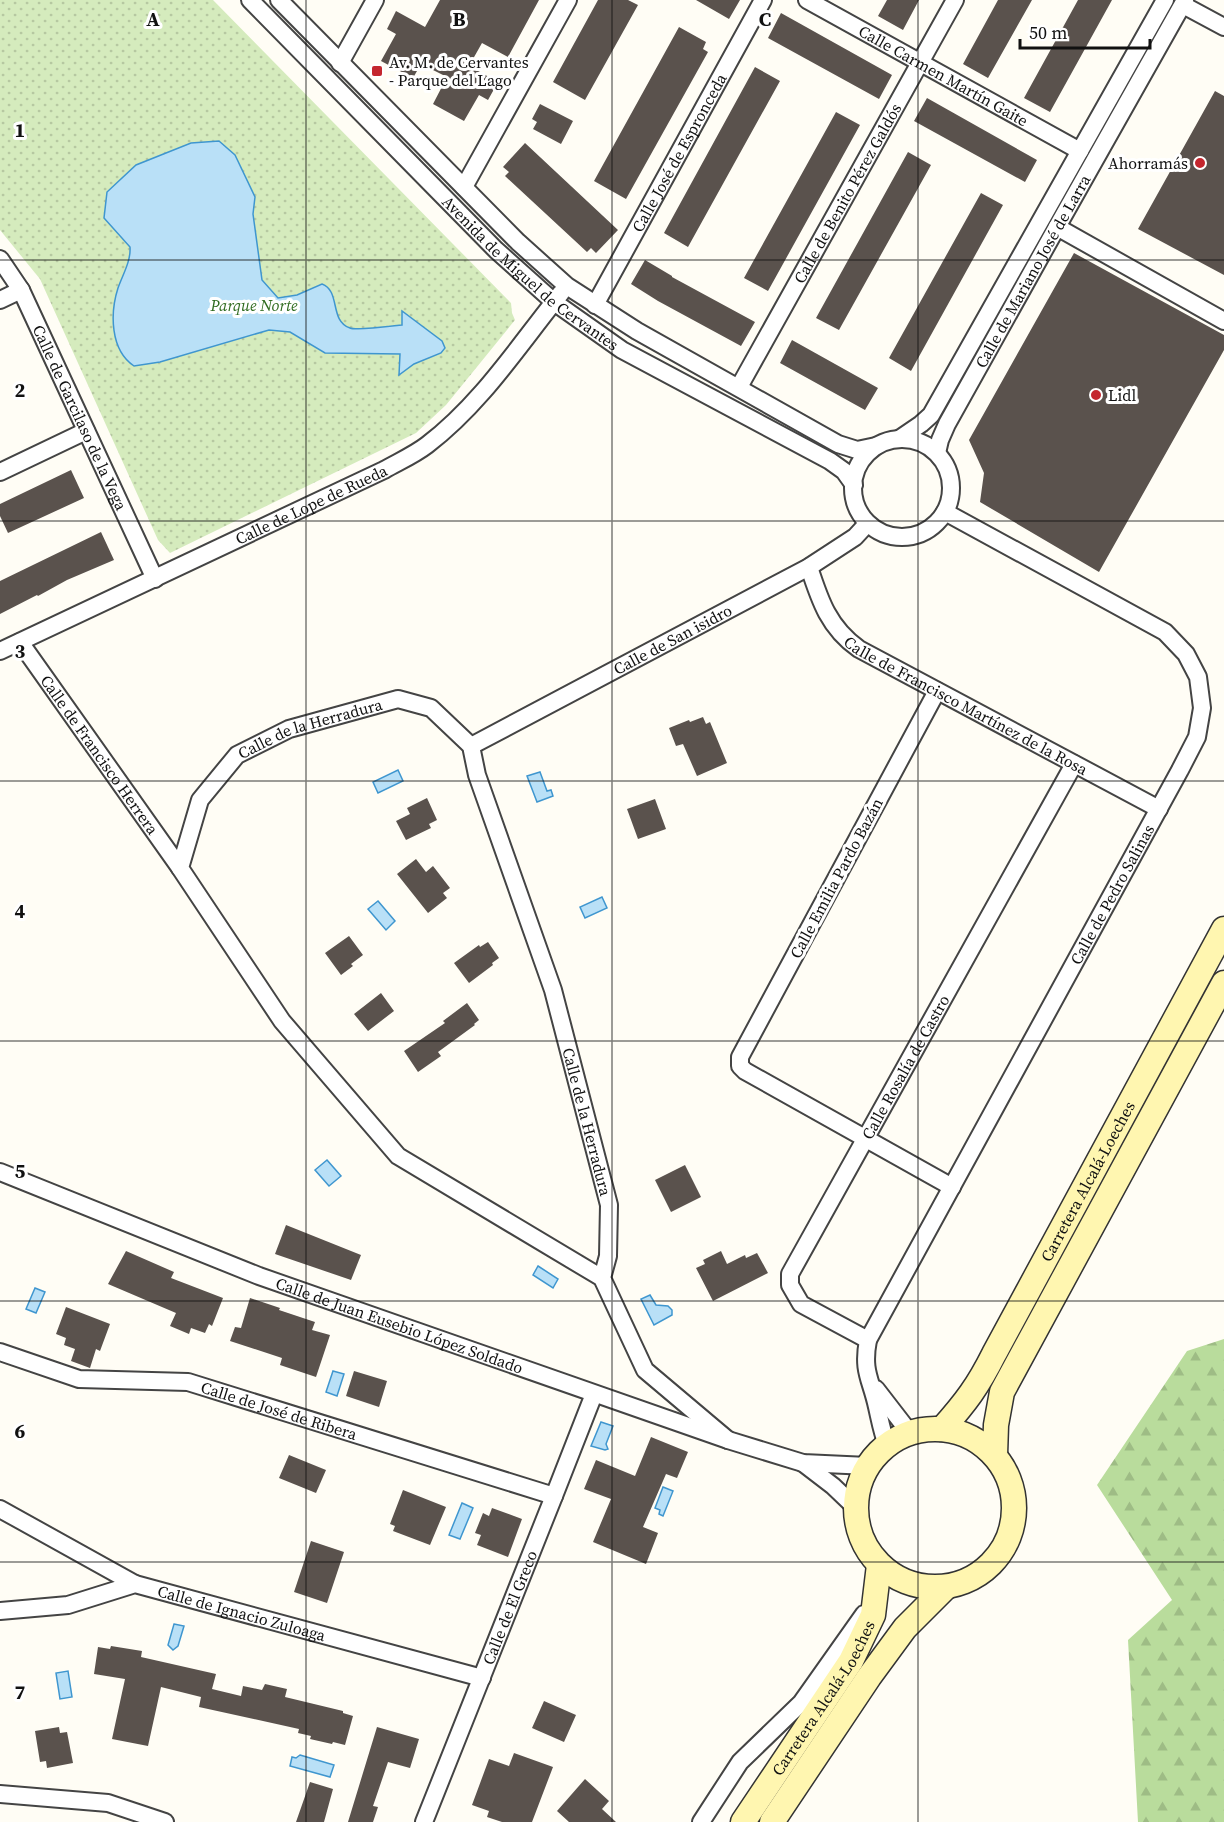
<svg xmlns="http://www.w3.org/2000/svg" width="1224" height="1822" font-family="'Source Serif 4',serif">
<style>
.forest{fill:url(#forest-firs)}
.park{fill:url(#park-dots)}
.water{fill:#b9e0f7;stroke:#3f96cf;stroke-width:1.5}
.building{fill:#5a524d}
.lines{fill:none;stroke-linecap:round;stroke-linejoin:round}
.street-casing{stroke:#444;stroke-width:20}
.secondary-casing{stroke:#333;stroke-width:27}
.street{stroke:#fff;stroke-width:16}
.secondary{stroke:#fff6b0;stroke-width:24}
.grid{fill:none;stroke:#111;stroke-width:1.5;stroke-opacity:0.55}
.poi-dot{fill:#c4262e;stroke:#fff;stroke-width:2}
.labels{text-anchor:middle;dominant-baseline:central;stroke-width:6;stroke-linejoin:round;paint-order:stroke}
.poi-label{font-size:16px;fill:#111;stroke:#fff;text-anchor:start}
.street-label{font-size:16px;fill:#111;stroke:#fff}
.park-label{font-size:16px;font-style:italic;fill:#2f6b1f;stroke:#fff}
.grid-label{font-size:20px;text-anchor:middle;font-weight:bold;fill:#111;stroke:#fff;stroke-width:6;stroke-linejoin:round;paint-order:stroke}
</style>
<defs>
<pattern id="forest-firs" width="22" height="20" patternUnits="userSpaceOnUse" patternTransform="scale(1.5)"><rect width="22" height="20" fill="#b9dc9c"/><path d="M5 1l3.5 6h-7zM16 11l3.5 6h-7z" fill="#9ebc85"/></pattern>
<pattern id="park-dots" width="8" height="8" patternUnits="userSpaceOnUse" patternTransform="scale(1.5)"><rect width="8" height="8" fill="#d5ebbd"/><path d="M2 2h.1M6 6h.1" fill="none" stroke="#b6c8a1" stroke-width="1.8" stroke-linecap="round"/></pattern>
</defs>
<rect width="100%" height="100%" fill="#fffdf5"/>
<!-- forest -->
<path class="forest" d="M1224,1339V1822H1138L1128,1640L1172,1600L1097,1485L1187,1351Z"/>
<!-- park -->
<path class="park" d="M0,0H213L511,303L512,313L515,320L446,405L416,433L170,553L158,540L40,279L0,230Z"/>
<!-- water -->
<path class="water" d="M219,141L235,155L255,197L253,214L262,280L278,298L297,295L322,284C341,291 329,321 350,328C357,331 392,326 402,325V311L442,341L445,348L441,353L414,364L399,375L400,354L325,353L290,332L269,330L160,362L134,366C110,350 110,313 118,288C123,274 131,261 130,247L104,218L107,192L136,165L191,143Z
M398,770L403,781L378,793L373,782Z
M540,772L547,791L551,790L553,796L537,802L527,776Z
M602,897L607,908L585,918L580,907Z
M378,901L395,921L386,930L368,909Z
M327,1160L341,1176L329,1186L315,1170Z
M538,1266L558,1279L553,1288L533,1275Z
M35,1288L45,1292L36,1313L26,1309Z
M650,1295L656,1305L668,1306L672,1310V1315L654,1325L641,1299Z
M333,1371L344,1374L337,1396L326,1392Z
M601,1422L613,1426L606,1444L608,1449L605,1450L591,1446Z
M663,1487L673,1491L663,1516L659,1514L660,1510L655,1508Z
M462,1503L473,1508L460,1539L449,1535Z
M174,1624L184,1626L178,1646L173,1650L168,1645Z
M68,1671L72,1697L60,1699L56,1673Z
M300,1755L334,1765L330,1777L290,1766L292,1757L296,1758Z"/>
<!-- building -->
<path class="building" d="M440,0H539L508,57L482,43L469,66L498,82L488,100L479,95L464,121L433,104L447,77L421,64L413,78L381,61L396,34L387,29L396,11L425,27Z
M598,0H628L638,5L585,100L553,82Z
M696,0H740L729,19Z
M887,0H919L903,30L878,16Z
M998,0H1032L988,78L963,64Z
M1078,0H1112L1050,112L1024,98Z
M781,13L892,75L879,99L768,38Z
M679,27L706,42L703,49L708,52L626,199L594,181Z
M755,67L780,81L688,247L664,233Z
M1215,91L1224,96V275L1138,229Z
M927,98L1037,160L1025,182L914,121Z
M540,104L573,121L561,144L533,129L537,122L532,119Z
M836,112L860,125L768,291L744,278Z
M525,143L618,230L596,253L591,248L587,252L505,176L509,172L503,167Z
M908,152L931,165L839,330L816,318Z
M981,193L1003,205L911,371L889,358Z
M1074,253L1224,335V350L1099,572L980,502L984,473L969,440Z
M645,260L672,276V277L755,322L741,346L658,301L631,284Z
M792,340L878,388L865,410L780,363Z
M71,470L84,498L8,533L0,516V504Z
M101,532L114,560L67,580L38,596L37,595L0,614V581Z
M703,717L706,724L710,722L727,763L697,776L683,744L676,746L669,728L689,720L690,722Z
M427,798L437,820L429,824L431,828L406,840L396,821L410,814L407,808Z
M655,799L666,829L638,839L627,809Z
M416,859L426,872L433,866L450,888L443,893L447,898L428,913L397,874Z
M349,936L363,955L351,964L353,966L341,975L325,953Z
M488,942L499,958L492,963L493,965L469,983L454,963L479,945L480,947Z
M381,993L394,1011L368,1031L354,1014Z
M467,1003L479,1020L474,1024L475,1025L438,1052L441,1056L418,1072L404,1051L445,1023L443,1021Z
M685,1165L701,1197L671,1212L655,1180Z
M286,1225L361,1255L351,1280L275,1254Z
M126,1251L174,1272L171,1278L223,1298L212,1326L209,1324L205,1333L191,1328L189,1334L170,1326L176,1313L108,1284Z
M721,1251L727,1264L745,1255L746,1258L757,1253L768,1273L713,1301L696,1268L705,1264L703,1260Z
M250,1298L280,1308L279,1310L315,1322L312,1330L330,1335L316,1377L280,1365L282,1358L230,1341L235,1327L241,1328Z
M66,1307L110,1324L100,1351L96,1349L90,1368L71,1361L75,1349L64,1345L66,1338L56,1334Z
M354,1371L387,1381L379,1407L346,1396Z
M651,1437L688,1452L677,1478L666,1474L643,1527L658,1533L646,1564L593,1542L611,1499L584,1489L596,1460L635,1476Z
M289,1455L326,1470L316,1493L279,1478Z
M403,1490L446,1507L430,1545L393,1531L395,1526L390,1524Z
M492,1508L522,1519L508,1557L477,1545L481,1535L475,1533L483,1513L489,1516Z
M311,1541L344,1552L327,1603L294,1592Z
M111,1646L142,1651L141,1657L216,1674L212,1689L241,1696L243,1686L262,1690L265,1684L287,1689L285,1697L343,1711V1713L353,1716L345,1745L333,1742L332,1744L310,1739L311,1736L298,1733L299,1729L199,1707L201,1697L161,1687L148,1746L112,1739L125,1679L94,1674L98,1647L110,1649Z
M544,1701L576,1715L564,1742L532,1728Z
M59,1727L60,1733L67,1732L73,1763L47,1768L46,1761L40,1762L35,1731Z
M377,1727L419,1739L410,1768L388,1762L373,1806L378,1807L373,1822H348Z
M514,1753L553,1767L532,1822H502L487,1817L489,1811L472,1805L489,1759L509,1766Z
M585,1779L609,1801L602,1809L616,1822H569L557,1811Z
M310,1782L333,1789L324,1822H296Z"/>
<g class="lines">
<!-- street casing -->
<g class="street-casing">
<g id="street">
<path id="s1" d="M250,0L496,250L554,302L622,350L830,461L844,471L854,485"/>
<path d="M279,0L518,242L567,286L637,331L838,444L857,450L876,446"/>
<path id="s2" d="M807,0L1080,151"/>
<path d="M1183,5L1224,27"/>
<path d="M340,63L375,0"/>
<path d="M464,187L568,0"/>
<path d="M1057,227L1224,321"/>
<path id="s3" d="M0,259L21,290L155,579"/>
<path d="M0,300L21,290"/>
<path id="s4" d="M595,305L763,0"/>
<path id="s5" d="M739,387L955,0"/>
<circle cx="902" cy="488" r="49"/>
<path d="M899,439L921,424L931,415L1165,0"/>
<path id="s6" d="M937,453L940,440L947,424L1057,227L1185,0"/>
<path d="M0,472L86,431"/>
<path id="s7" d="M809,567C820,601 829,628 859,649L1159,809"/>
<path id="s8" d="M20,642L180,868"/>
<path id="s9" d="M0,651L384,470C398,462 414,455 427,445C481,404 519,345 561,293"/>
<path d="M937,691L740,1057V1066L745,1071L952,1187"/>
<path id="s10" d="M471,746L809,567L855,537L867,524"/>
<path id="s11" d="M0,1172L259,1276L728,1440L803,1463L868,1466"/>
<path id="s12" d="M602,1278L398,1156L282,1021L180,868L200,800L237,755L289,729L398,699L431,708L471,746L477,775L553,990L609,1205L608,1256L602,1278L645,1370L728,1440"/>
<path id="s13" d="M868,1340L801,1304L790,1285V1274L1074,764"/>
<path id="s14" d="M0,1352L79,1379L188,1382L554,1496"/>
<path d="M876,1389L910,1433"/>
<path id="s15" d="M887,1445C882,1432 880,1420 877,1407C871,1379 862,1372 868,1340L1180,770L1197,737L1202,708L1198,677L1186,654L1165,632L945,512"/>
<path d="M803,1463L833,1486L856,1508"/>
<path d="M0,1509L135,1584"/>
<path id="s16" d="M0,1611L68,1605L135,1584L482,1678"/>
<path d="M0,1794L108,1803L165,1822"/>
<path id="s17" d="M424,1822L554,1496L594,1394"/>
<path d="M701,1822L740,1762L801,1703L864,1614"/>
</g>
</g>
<!-- secondary casing -->
<g class="secondary-casing">
<g id="secondary">
<circle cx="935" cy="1508" r="79"/>
<path id="s18" d="M942,1429C966,1402 978,1386 994,1354L1224,929"/>
<path d="M995,1455L996,1425L1002,1392L1224,983"/>
<path id="s19" d="M743,1822L851,1661L873,1615L879,1565"/>
<path d="M772,1822L869,1677L905,1628L946,1587"/>
</g>
</g>
<!-- street -->
<use href="#street" class="street"/>
<!-- secondary -->
<use href="#secondary" class="secondary"/>
</g>
<!-- grid -->
<path class="grid" d="M306,0V1822M612,0V1822M918,0V1822M0,260H1224M0,521H1224M0,781H1224M0,1041H1224M0,1301H1224M0,1562H1224"/>
<!-- markers -->
<g class="poi-dot">
<rect x="371" y="65" width="12" height="12" rx="3"/>
<circle cx="1200" cy="163" r="6"/>
<circle cx="1096" cy="395" r="6"/>
</g>
<g class="labels">
<!-- poi labels -->
<g class="poi-label">
<text x="389" y="62">Av. M. de Cervantes<tspan x="389" dy="18">- Parque del Lago</tspan></text>
<text x="1188" y="163" text-anchor="end">Ahorramás</text>
<text x="1108" y="395">Lidl</text>
</g>
<!-- street labels -->
<g class="street-label">
<text stroke="none"><textPath href="#s2" startOffset="156">Calle Carmen Martín Gaite</textPath></text>
<text stroke="none"><textPath href="#s4" startOffset="174">Calle José de Espronceda</textPath></text>
<text stroke="none"><textPath href="#s5" startOffset="222">Calle de Benito Pérez Galdós</textPath></text>
<text stroke="none"><textPath href="#s1" startOffset="392">Avenida de Miguel de Cervantes</textPath></text>
<text stroke="none"><textPath href="#s6" startOffset="206">Calle de Mariano José de Larra</textPath></text>
<text stroke="none"><textPath href="#s3" startOffset="178">Calle de Garcilaso de la Vega</textPath></text>
<text stroke="none"><textPath href="#s9" startOffset="344">Calle de Lope de Rueda</textPath></text>
<text stroke="none"><textPath href="#s10" startOffset="228">Calle de San isidro</textPath></text>
<text stroke="none"><textPath href="#s7" startOffset="219">Calle de Francisco Martínez de la Rosa</textPath></text>
<text stroke="none"><textPath href="#s12" startOffset="807">Calle de la Herradura</textPath></text>
<text stroke="none"><textPath href="#s8" startOffset="138">Calle de Francisco Herrera</textPath></text>
<text transform="translate(836 878) rotate(-62)">Calle Emilia Pardo Bazán</text>
<text stroke="none"><textPath href="#s15" startOffset="616">Calle de Pedro Salinas</textPath></text>
<text stroke="none"><textPath href="#s13" startOffset="346">Calle Rosalía de Castro</textPath></text>
<text stroke="none"><textPath href="#s12" startOffset="1383">Calle de la Herradura</textPath></text>
<text stroke="none"><textPath href="#s18" startOffset="288">Carretera Alcalá-Loeches</textPath></text>
<text stroke="none"><textPath href="#s11" startOffset="428">Calle de Juan Eusebio López Soldado</textPath></text>
<text stroke="none"><textPath href="#s14" startOffset="288">Calle de José de Ribera</textPath></text>
<text stroke="none"><textPath href="#s17" startOffset="231">Calle de El Greco</textPath></text>
<text stroke="none"><textPath href="#s16" startOffset="249">Calle de Ignacio Zuloaga</textPath></text>
<text stroke="none"><textPath href="#s19" startOffset="148">Carretera Alcalá-Loeches</textPath></text>
</g>
<!-- park labels -->
<g class="park-label">
<text x="254" y="305">Parque Norte</text>
</g>
</g>
<g class="grid-label">
<text x="153" y="26">A</text>
<text x="459" y="26">B</text>
<text x="765" y="26">C</text>
<text x="20" y="137">1</text>
<text x="20" y="397">2</text>
<text x="20" y="658">3</text>
<text x="20" y="918">4</text>
<text x="20" y="1178">5</text>
<text x="20" y="1438">6</text>
<text x="20" y="1699">7</text>
</g>
<!-- scale -->
<path d="M1020 39v9h130v-9" fill="none" stroke="#111111" stroke-width="3"/>
<text x="1029" y="39" font-size="18" fill="#111111" stroke="#ffffff" stroke-width="4.5" paint-order="stroke">50 m</text>
</svg>
